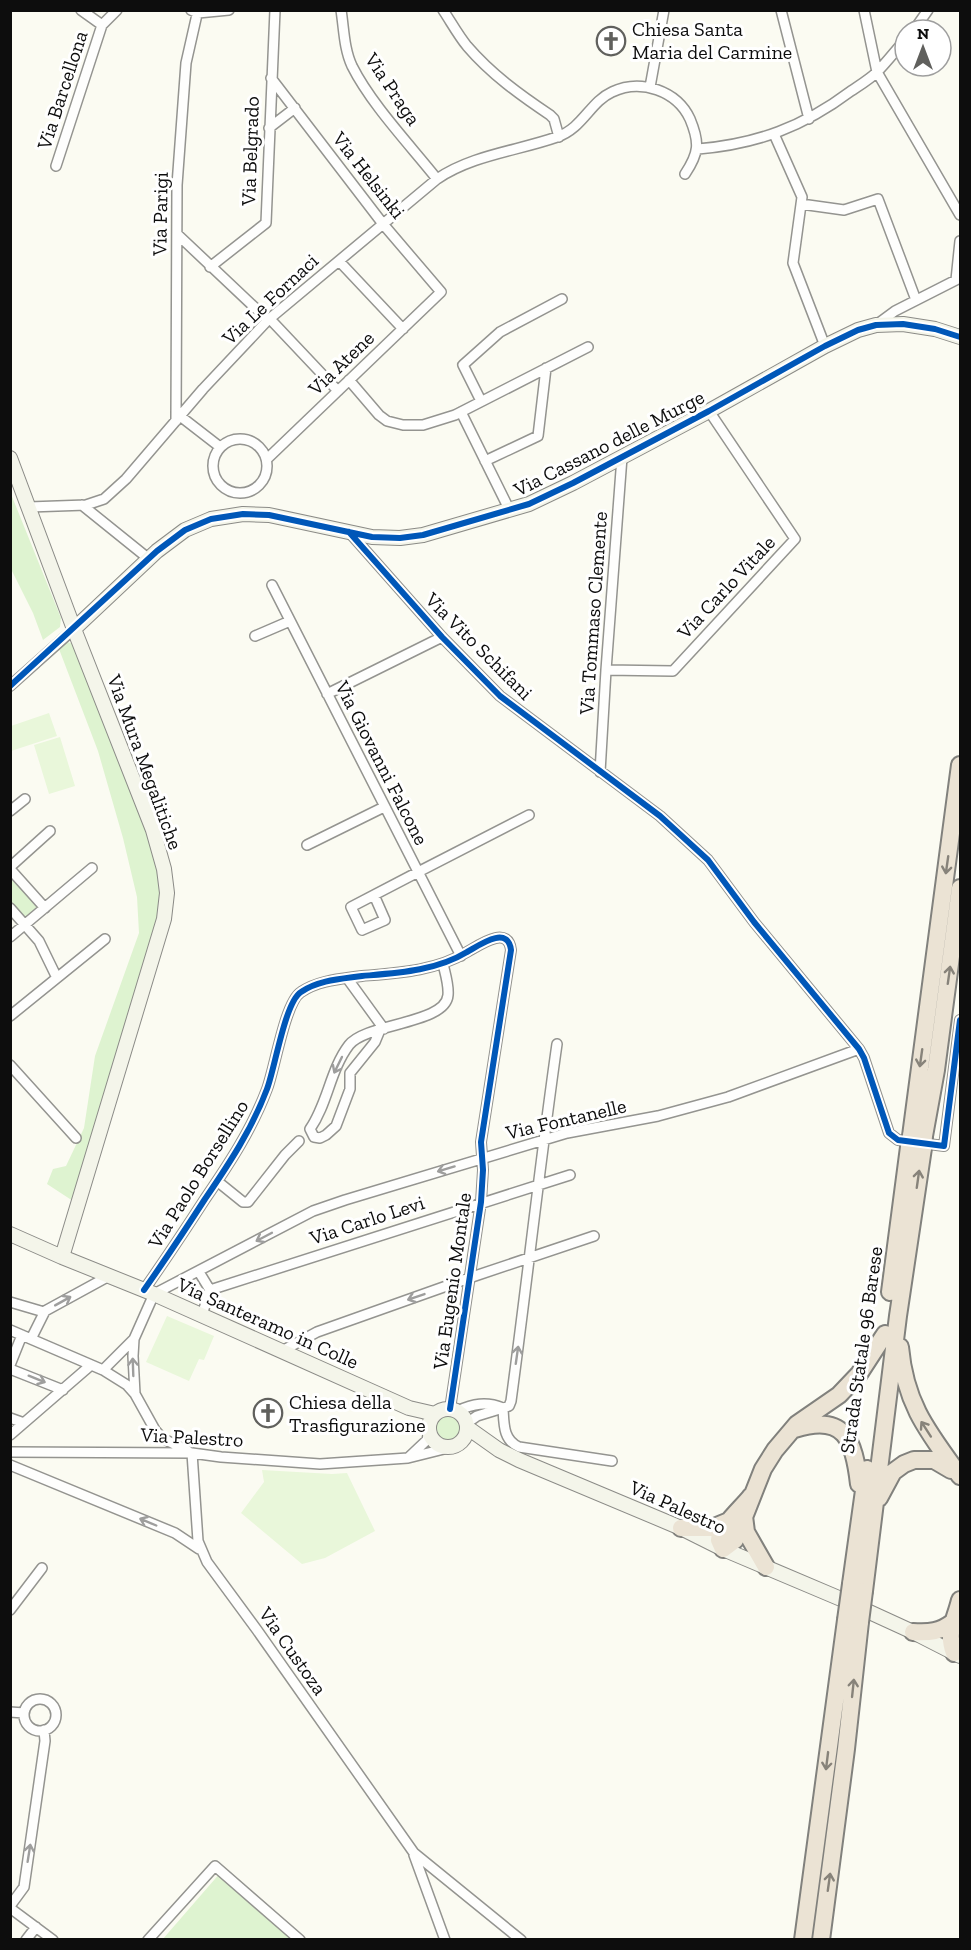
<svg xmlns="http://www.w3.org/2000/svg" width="971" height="1950" font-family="'Zilla Slab',serif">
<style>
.green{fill:#def3d0}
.pitch{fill:#e9f7da}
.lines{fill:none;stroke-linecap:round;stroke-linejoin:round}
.street-casing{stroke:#949490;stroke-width:12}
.secondary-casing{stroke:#8b8b87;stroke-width:16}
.highway-casing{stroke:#81817d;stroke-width:20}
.street{stroke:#fefefd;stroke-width:9}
.secondary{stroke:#f4f5ea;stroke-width:14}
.highway{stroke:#ebe3d4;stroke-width:16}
.highway-bridge-casing{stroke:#81817d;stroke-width:20;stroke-linecap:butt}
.highway-bridge{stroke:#ebe3d4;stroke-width:16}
.cycleway-casing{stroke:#fff;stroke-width:10}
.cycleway{stroke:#0057b8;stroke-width:6}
.oneway{stroke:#87837a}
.oneway2{stroke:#9e9e9d}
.labels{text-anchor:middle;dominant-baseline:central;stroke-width:6;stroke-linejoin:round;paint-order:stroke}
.poi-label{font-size:20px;fill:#0d0d0d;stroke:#fff;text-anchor:start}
.street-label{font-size:20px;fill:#0d0d0d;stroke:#fff}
</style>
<rect width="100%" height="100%" fill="#fbfbf2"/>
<!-- green -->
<path class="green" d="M11,494L61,618L60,627L43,640L33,613L11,569Z
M67,642L75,644L143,822C154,852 163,883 158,916C156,927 152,938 149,948L73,1201L47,1184L53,1169L66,1166L84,1128L95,1056L139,933L137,897L123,838L98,751L59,649Z
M10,876L39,908L27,919L11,901Z
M434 1428a14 14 0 1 1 28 0a14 14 0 1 1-28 0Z
M221,1872L293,1940H162Z"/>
<!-- pitch -->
<path class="pitch" d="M49,713L57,736L11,751V726Z
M60,737L75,786L49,794L34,745Z
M167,1316L214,1336L204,1360L199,1359L189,1381L146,1362Z
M262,1470L332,1474L347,1473L375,1531L325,1558L302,1564L241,1513L264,1482Z"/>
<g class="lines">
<!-- street casing -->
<g class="street-casing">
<path id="street" d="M81,10L102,25L117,10
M191,10L198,13L229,10
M341,10C344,29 344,49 352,66C371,104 410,145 437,179
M443,10C451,22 458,35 467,46C491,74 520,95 550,115L554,119L559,137
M781,10L809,119
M864,10L877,72L960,215
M914,30L928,10
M650,87L664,10
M269,128L295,108
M774,134L802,197L793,263L825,346
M698,149C757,144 803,127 851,91C860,85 870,79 877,72C887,62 896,50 905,40
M56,166L102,25
M801,204L844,210L878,199L916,300
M177,234L268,320
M339,261L403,329
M210,267L266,223L275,10
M270,319L338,391
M876,325L895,311L956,280L960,241
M349,380L379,415L387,421L403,425H423L455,415L588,347
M481,401L463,365L500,332L562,299
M461,412L510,511
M180,416L220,447
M176,421L177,185L186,63L198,10
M213 466a27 27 0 1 1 54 0a27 27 0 1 1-54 0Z
M267,459L441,292L383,224L271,78
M485,461L538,436L546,368
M82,505L149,559
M29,507L86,505L104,499L126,479L203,389L268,320L437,179C472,155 517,151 557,137C583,128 590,102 612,92C641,78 677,91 690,119C700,143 699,153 685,174
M349,532L442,637L500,696L660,816L708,860L754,922L859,1049L864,1058L889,1133L898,1140L944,1146L960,1020
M272,585L461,956
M255,636L290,621
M606,670L673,671L795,539L709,411
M10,686L74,629
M327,694L442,637
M600,772L606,670L622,457
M10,811L25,799
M307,845L384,807
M10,867L50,831
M10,869L45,908
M374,895L385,920L362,930L351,907C410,876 470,845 529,815
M10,908L39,941L57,978
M10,937L92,868
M347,978L384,1029
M10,1016L105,939
M380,1030L375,1042L350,1073V1089L336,1126L326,1135L320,1138L314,1137L310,1129C328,1103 330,1070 349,1045C366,1023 446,1024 448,995C449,985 445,973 443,964
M557,1044C540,1163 527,1282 511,1401L509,1406L503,1408C504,1424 503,1440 519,1447L612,1461
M10,1065L76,1138
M217,1181L243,1202H248L285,1155L299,1141
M199,1272L210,1290L202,1315
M144,1290C165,1260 185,1230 205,1199C229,1164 252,1129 267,1089C275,1068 285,1002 301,992C319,980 341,979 362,976C397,973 436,971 467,952C478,946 508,924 511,950L481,1142L483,1170L481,1202L450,1409
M210,1290L570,1175
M10,1302L44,1312
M10,1330L103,1370L127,1385L135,1394L155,1430L162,1438L188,1451
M31,1339L45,1311L109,1276
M282,1351L317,1332L469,1278L594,1236
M10,1365L22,1335
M10,1369L63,1390
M103,1370L134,1339
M135,1394L133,1356L134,1339L154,1294L313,1211L345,1200L567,1133L658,1116L728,1097L859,1049
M457,1411C473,1404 486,1401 503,1408L477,1416L467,1423
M10,1418L24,1423
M10,1435L91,1365
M10,1452L192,1453L221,1457L320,1464L408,1458L448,1448
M192,1453L198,1541L207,1562L257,1630L414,1853L521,1940
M409,1457L427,1440L429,1431
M10,1465L175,1533L199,1549
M10,1610L42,1568
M24 1715a16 16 0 1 1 32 0a16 16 0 1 1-32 0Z
M10,1712L24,1713
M414,1855L445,1940
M10,1906L24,1887L45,1741L44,1730
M10,1908L53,1940
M26,1940L36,1927
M148,1940L215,1866L300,1940"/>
</g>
<!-- secondary casing -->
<g class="secondary-casing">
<path id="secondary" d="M10,458L74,629L153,830L164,869L167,893L164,919L62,1257
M74,629L157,551L185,530L211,519L243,514L269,515L372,537L400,538L423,535L529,504L573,483L709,411L825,346L858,330L876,325L903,324L935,329L960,337
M10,1234L62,1257L154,1294L409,1408L435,1414
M429 1428a19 19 0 1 1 38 0a19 19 0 1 1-38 0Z
M468,1428L499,1450L519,1460L681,1528L723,1549L841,1599L913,1632L960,1656"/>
</g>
<!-- highway casing -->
<g class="highway-casing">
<path id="highway" d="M911,1136L960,765
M924,1136L936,1070L960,888
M890,1292L909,1147
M900,1347C905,1404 928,1432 960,1476
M795,1429C845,1413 854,1440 859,1484
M751,1496C742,1508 720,1526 719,1540L723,1549L735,1540L763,1469L775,1450L797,1424L839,1395L859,1374L885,1334
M879,1498L893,1472L904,1464L914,1460H934L951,1470
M744,1516L746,1532L766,1567
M681,1528H712L729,1521
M851,1584L867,1469
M864,1591L898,1316L923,1148
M960,1600C955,1621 946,1632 954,1653L960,1648
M913,1632C930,1633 940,1632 953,1622
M803,1940L846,1620
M821,1940L846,1749L860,1622"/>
</g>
<!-- street -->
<use href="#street" class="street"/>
<!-- secondary -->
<use href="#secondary" class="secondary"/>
<!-- highway -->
<use href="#highway" class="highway"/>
<!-- highway-bridge casing -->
<g class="highway-bridge-casing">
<path id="highway-bridge" d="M909,1147L911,1136
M923,1148L924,1136
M846,1620L851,1584
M860,1622L864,1591"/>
</g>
<!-- highway-bridge -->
<use href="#highway-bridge" class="highway-bridge"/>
<!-- cycleway casing -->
<g class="cycleway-casing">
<path id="cycleway" d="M349,532L442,637L500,696L660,816L708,860L754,922L859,1049L864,1058L889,1133L898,1140L944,1146L960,1020
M10,686L157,551L185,530L211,519L243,514L269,515L372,537L400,538L423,535L529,504L573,483L709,411L825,346L858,330L876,325L903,324L935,329L960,337
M144,1290C165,1260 185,1230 205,1199C229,1164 252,1129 267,1089C275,1068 285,1002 301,992C319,980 341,979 362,976C397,973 436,971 467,952C478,946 508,924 511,950L481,1142L483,1170L481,1202L450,1409"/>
</g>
<!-- cycleway -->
<use href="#cycleway" class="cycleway"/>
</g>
<!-- one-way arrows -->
<defs><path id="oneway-shaft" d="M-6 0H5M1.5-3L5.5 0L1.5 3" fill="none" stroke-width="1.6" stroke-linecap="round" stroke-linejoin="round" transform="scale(1.5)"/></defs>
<g class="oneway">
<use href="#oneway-shaft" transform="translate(947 865) rotate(98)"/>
<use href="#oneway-shaft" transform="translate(949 975) rotate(-82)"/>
<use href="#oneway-shaft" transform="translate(921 1058) rotate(98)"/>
<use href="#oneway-shaft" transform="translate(918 1179) rotate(-82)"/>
<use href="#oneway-shaft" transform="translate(926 1429) rotate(-123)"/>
<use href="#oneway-shaft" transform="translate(853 1688) rotate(-84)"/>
<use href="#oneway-shaft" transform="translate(827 1761) rotate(97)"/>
<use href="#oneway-shaft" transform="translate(829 1882) rotate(-82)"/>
</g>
<g class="oneway2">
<use href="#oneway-shaft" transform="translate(338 1065) rotate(116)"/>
<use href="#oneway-shaft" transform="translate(446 1169) rotate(163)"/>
<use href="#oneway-shaft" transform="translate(264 1237) rotate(152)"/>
<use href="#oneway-shaft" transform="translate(416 1297) rotate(161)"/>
<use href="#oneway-shaft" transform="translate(63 1301) rotate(-29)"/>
<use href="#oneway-shaft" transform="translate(517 1355) rotate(-82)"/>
<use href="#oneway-shaft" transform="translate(133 1367) rotate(-92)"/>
<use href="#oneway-shaft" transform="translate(37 1379) rotate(22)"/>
<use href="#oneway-shaft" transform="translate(148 1522) rotate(-157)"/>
<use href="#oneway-shaft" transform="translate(29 1853) rotate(-81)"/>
</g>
<!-- icons -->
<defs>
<g id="church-ring" transform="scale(1.5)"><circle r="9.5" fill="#fff" stroke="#60605d" stroke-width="1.5"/><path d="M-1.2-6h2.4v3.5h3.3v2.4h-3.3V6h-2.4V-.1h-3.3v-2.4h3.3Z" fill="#60605d"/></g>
</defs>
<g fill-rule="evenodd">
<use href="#church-ring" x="611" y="41"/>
<use href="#church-ring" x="268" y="1413"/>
</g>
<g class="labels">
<!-- poi labels -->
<g class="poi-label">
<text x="632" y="29">Chiesa Santa<tspan x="632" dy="23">Maria del Carmine</tspan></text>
<text x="289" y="1402">Chiesa della<tspan x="289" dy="23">Trasfigurazione</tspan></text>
</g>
<!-- street labels -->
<g class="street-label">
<text transform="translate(393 89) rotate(56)">Via Praga</text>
<text transform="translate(62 90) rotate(-72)">Via Barcellona</text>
<text transform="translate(250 151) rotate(-88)">Via Belgrado</text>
<text transform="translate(369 175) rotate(52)">Via Helsinki</text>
<text transform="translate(160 214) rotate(-89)">Via Parigi</text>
<text transform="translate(270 299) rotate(-43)">Via Le Fornaci</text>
<text transform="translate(341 363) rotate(-44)">Via Atene</text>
<text transform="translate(609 443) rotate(-27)">Via Cassano delle Murge</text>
<text transform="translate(726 587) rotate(-47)">Via Carlo Vitale</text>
<text transform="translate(593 613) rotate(-86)">Via Tommaso Clemente</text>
<text transform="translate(479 646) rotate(45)">Via Vito Schifani</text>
<text transform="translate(145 762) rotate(70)">Via Mura Megalitiche</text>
<text transform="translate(382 763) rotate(63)">Via Giovanni Falcone</text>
<text transform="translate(566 1119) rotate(-13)">Via Fontanelle</text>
<text transform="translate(198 1174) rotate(-58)">Via Paolo Borsellino</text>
<text transform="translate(367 1220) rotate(-18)">Via Carlo Levi</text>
<text transform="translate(452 1281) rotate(-82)">Via Eugenio Montale</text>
<text transform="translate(268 1323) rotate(24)">Via Santeramo in Colle</text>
<text transform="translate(861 1350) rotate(-82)">Strada Statale 96 Barese</text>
<text transform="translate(192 1437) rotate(3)">Via Palestro</text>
<text transform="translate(678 1507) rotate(24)">Via Palestro</text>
<text transform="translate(293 1651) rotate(55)">Via Custoza</text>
</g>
</g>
<!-- border -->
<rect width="971" height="1950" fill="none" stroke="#0d0d0d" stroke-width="24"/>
<!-- north arrow -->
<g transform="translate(923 48)"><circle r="28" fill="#ffffff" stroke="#9e9e9e" stroke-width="1.5"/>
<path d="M0-4.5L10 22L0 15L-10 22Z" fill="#60605d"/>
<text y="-9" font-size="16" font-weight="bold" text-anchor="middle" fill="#0d0d0d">N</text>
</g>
</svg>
